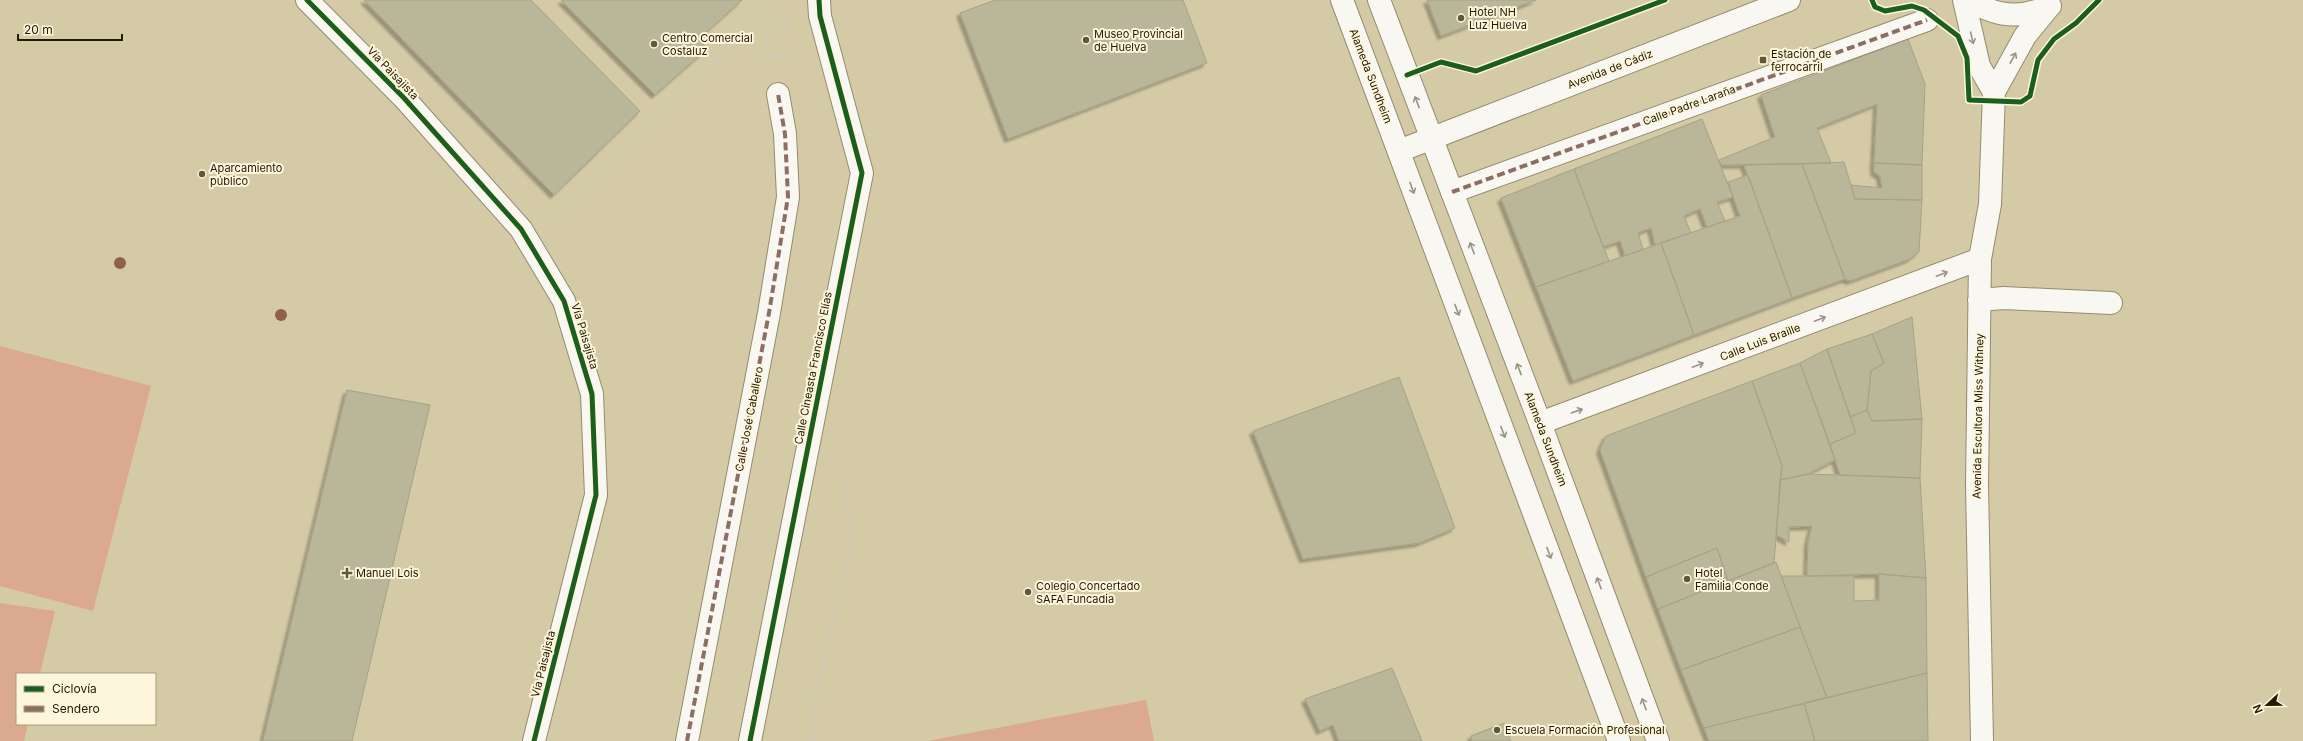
<svg xmlns="http://www.w3.org/2000/svg" width="2303" height="741" font-family="Inter,sans-serif">
<style>
.green{fill:#daa98f}
.building{fill:#bab699;stroke:#a6a286;filter:url(#shadow)}
.lines{fill:none;stroke-linecap:round;stroke-linejoin:round}
.minor-casing{stroke:#948b6e;stroke-width:24}
.major-casing{stroke:#948b6e;stroke-width:24}
.path{stroke:#ccc8bd;stroke-width:2.5;stroke-dasharray:3 3;stroke-linecap:butt}
.minor{stroke:#f9f7f2;stroke-width:22}
.major{stroke:#f9f7f2;stroke-width:22}
.quiet{stroke:#8d6e63;stroke-width:4;stroke-dasharray:8 4;stroke-linecap:butt}
.cycleway-casing{stroke:#fef6dc;stroke-width:8}
.cycleway{stroke:#1b5e20;stroke-width:5}
.tree{fill:#8f614b}
.oneway{stroke:#989486}
.poi-dot{fill:#60583b;stroke:#fef6dc;stroke-width:1.5}
.labels{text-anchor:middle;dominant-baseline:central;stroke-width:4;stroke-linejoin:round;paint-order:stroke}
.poi-label{font-size:11px;fill:#211a01;stroke:#fef6dc;text-anchor:start}
.street-label{font-size:11px;fill:#211a01;stroke:#fef6dc}
</style>
<defs>
<filter id="shadow"><feDropShadow dx="-3.5" dy="3.5" stdDeviation="1" flood-color="#0004"/></filter>
</defs>
<rect width="100%" height="100%" fill="#d5caa6"/>
<!-- green -->
<path class="green" d="M0,346L151,386L93,611L0,586Z
M0,603L55,611L40,674H17V724H28L24,741H0Z
M1146,700L1154,741H927Z"/>
<!-- building -->
<path class="building" d="M364,0H531L640,111L554,195Z
M561,0H742L699,39L707,49L655,95Z
M995,0H1183L1207,63L1008,139L960,13Z
M1427,0H1536L1441,36Z
M1908,39L1925,84L1922,165L1874,163L1877,104L1817,128L1831,163L1721,165L1719,160L1775,137L1761,95Z
M1702,119L1733,197L1717,202L1725,221L1707,227L1700,209L1684,216L1691,233L1655,245L1651,228L1638,233L1643,249L1625,256L1620,241L1603,247L1574,169Z
M1844,162L1855,199L1922,200L1919,252L1910,259L1850,281L1845,279L1802,164Z
M1874,163L1922,165V200L1855,199L1851,185L1882,188L1880,176L1874,172Z
M1802,164L1845,279L1792,298L1744,165Z
M1574,169L1609,261L1536,287L1501,198Z
M1748,175L1792,298L1694,335L1661,243L1740,216L1728,182Z
M1661,243L1694,335L1573,381L1536,287Z
M1912,317L1922,419L1872,421L1867,410L1871,371L1884,363L1872,334Z
M1872,334L1884,363L1871,371L1867,410L1850,417L1827,349Z
M1827,349L1856,433L1830,444L1800,363Z
M1800,363L1835,460L1808,474L1780,480L1782,465L1752,381Z
M1399,377L1455,528L1419,543L1303,559L1253,431Z
M1752,381L1782,465L1774,563L1728,581L1717,548L1646,577L1600,450L1606,436Z
M347,390L430,405L352,741H263Z
M1867,410L1872,421L1922,419L1920,478L1840,475L1830,444L1856,433L1850,417Z
M1808,474L1920,478L1926,578L1879,574L1807,576L1808,542L1812,526L1789,527V542L1776,535L1780,480Z
M1717,548L1728,581L1658,609L1646,577Z
M1776,562L1800,627L1681,670L1658,609Z
M1879,574L1926,578L1927,673L1827,698L1781,576H1854V601L1879,600Z
M1800,627L1827,698L1704,728L1681,670Z
M1392,668L1422,741H1339L1333,725L1320,731L1305,699Z
M1927,673L1928,741H1815L1804,703Z
M1804,703L1815,741H1709L1704,728Z
M1504,723L1511,741H1472L1471,736Z"/>
<g class="lines">
<!-- minor casing -->
<g class="minor-casing">
<path id="minor" d="M307,0L404,98L521,229L564,301L592,394L596,495L534,741
M1964,0L1979,66L1994,92
M1969,0C1991,13 2011,19 2036,11C2041,10 2046,9 2050,6
M1399,151L1789,0
M1452,192L1927,20
M1979,300L2004,298L2111,303
M1540,423L1980,259
M687,741L769,313L788,197L785,134L778,94
M750,741L862,173L820,16L819,0
M1982,741L1977,485L1980,259L1990,204L1994,92L2025,36L2048,8"/>
</g>
<!-- major casing -->
<g class="major-casing">
<path id="major" d="M1342,0L1619,741
M1379,0L1540,423L1658,741"/>
</g>
<!-- path -->
<path class="path" d="M554,225L731,44L776,5L789,24L764,40L768,57L799,51
M812,741L813,715L820,675L853,540L842,478"/>
<!-- minor -->
<use href="#minor" class="minor"/>
<!-- major -->
<use href="#major" class="major"/>
<!-- quiet -->
<path class="quiet" d="M1452,192L1927,20
M687,741L769,313L788,197L785,134L778,94"/>
<!-- cycleway casing -->
<g class="cycleway-casing">
<path id="cycleway" d="M307,0L404,98L521,229L564,301L592,394L596,495L534,741
M1872,0L1875,7L1885,11L1912,6L1924,10L1958,36L1967,58L1969,100L2021,102L2030,96L2038,60L2054,39L2076,23L2099,0
M1407,75L1441,62L1476,71L1665,0
M750,741L862,173L820,16L819,0"/>
</g>
<!-- cycleway -->
<use href="#cycleway" class="cycleway"/>
</g>
<!-- trees -->
<g class="tree">
<circle cx="120" cy="263" r="6"/>
<circle cx="281" cy="315" r="6"/>
</g>
<!-- one-way arrows -->
<defs><path id="oneway-shaft" d="M-6 0H5M1.5-3L5.5 0L1.5 3" fill="none" stroke-width="1.6" stroke-linecap="round" stroke-linejoin="round"/></defs>
<g class="oneway">
<use href="#oneway-shaft" transform="translate(1972 38) rotate(77)"/>
<use href="#oneway-shaft" transform="translate(2013 58) rotate(-61)"/>
<use href="#oneway-shaft" transform="translate(1417 102) rotate(-111)"/>
<use href="#oneway-shaft" transform="translate(1412 188) rotate(70)"/>
<use href="#oneway-shaft" transform="translate(1472 248) rotate(-111)"/>
<use href="#oneway-shaft" transform="translate(1942 274) rotate(-21)"/>
<use href="#oneway-shaft" transform="translate(1457 310) rotate(69)"/>
<use href="#oneway-shaft" transform="translate(1820 319) rotate(-21)"/>
<use href="#oneway-shaft" transform="translate(1698 365) rotate(-21)"/>
<use href="#oneway-shaft" transform="translate(1519 369) rotate(-111)"/>
<use href="#oneway-shaft" transform="translate(1577 411) rotate(-19)"/>
<use href="#oneway-shaft" transform="translate(1503 432) rotate(69)"/>
<use href="#oneway-shaft" transform="translate(1549 553) rotate(69)"/>
<use href="#oneway-shaft" transform="translate(1599 583) rotate(-110)"/>
<use href="#oneway-shaft" transform="translate(1644 704) rotate(-110)"/>
</g>
<!-- markers -->
<g class="poi-dot">
<circle cx="1461" cy="18" r="4"/>
<circle cx="1086" cy="40" r="4"/>
<circle cx="654" cy="44" r="4"/>
<rect x="1759" y="56" width="8" height="8" rx="2"/>
<circle cx="202" cy="174" r="4"/>
<path d="M345 567h4v4h4v4h-4v4h-4v-4h-4v-4h4z"/>
<circle cx="1687" cy="579" r="4"/>
<circle cx="1028" cy="592" r="4"/>
<circle cx="1497" cy="730" r="4"/>
</g>
<g class="labels">
<!-- poi labels -->
<g class="poi-label">
<text x="1469" y="12">Hotel NH<tspan x="1469" dy="13">Luz Huelva</tspan></text>
<text x="1094" y="34">Museo Provincial<tspan x="1094" dy="13">de Huelva</tspan></text>
<text x="662" y="38">Centro Comercial<tspan x="662" dy="13">Costaluz</tspan></text>
<text x="1771" y="54">Estación de<tspan x="1771" dy="13">ferrocarril</tspan></text>
<text x="210" y="168">Aparcamiento<tspan x="210" dy="13">público</tspan></text>
<text x="356" y="573">Manuel Lois</text>
<text x="1695" y="573">Hotel<tspan x="1695" dy="13">Familia Conde</tspan></text>
<text x="1036" y="586">Colegio Concertado<tspan x="1036" dy="13">SAFA Funcadia</tspan></text>
<text x="1505" y="730">Escuela Formación Profesional</text>
</g>
<!-- street labels -->
<g class="street-label">
<text transform="translate(1610 69) rotate(-21)">Avenida de Cádiz</text>
<text transform="translate(393 73) rotate(46)">Vía Paisajista</text>
<text transform="translate(1371 76) rotate(69)">Alameda Sundheim</text>
<text transform="translate(1689 105) rotate(-20)">Calle Padre Laraña</text>
<text transform="translate(585 336) rotate(73)">Vía Paisajista</text>
<text transform="translate(1760 342) rotate(-21)">Calle Luis Braille</text>
<text transform="translate(813 368) rotate(-79)">Calle Cineasta Francisco Elías</text>
<text transform="translate(1978 416) rotate(-89)">Avenida Escultora Miss Withney</text>
<text transform="translate(749 419) rotate(-79)">Calle José Caballero</text>
<text transform="translate(1546 439) rotate(69)">Alameda Sundheim</text>
<text transform="translate(543 664) rotate(-76)">Vía Paisajista</text>
</g>
</g>
<!-- legend -->
<rect x="16" y="673" width="140" height="52" fill="#fef6dc" stroke="#a69e84"/>
<rect x="24" y="686" width="20" height="6" fill="#1b5e20" stroke="#a69e84"/>
<text x="52" y="693" font-size="12" fill="#211a01">Ciclovía</text>
<rect x="24" y="706" width="20" height="6" fill="#8d6e63" stroke="#a69e84"/>
<text x="52" y="713" font-size="12" fill="#211a01">Sendero</text>
<!-- north arrow -->
<g transform="translate(2267 705) rotate(248)" stroke="#fef6dc" stroke-width="3" paint-order="stroke">
<path d="M0-3L7 15L0 10L-7 15Z" fill="#211a01"/>
<text y="-6" font-size="11" font-weight="bold" text-anchor="middle" fill="#211a01">N</text>
</g>
<!-- scale -->
<path d="M18 34v6h104v-6" fill="none" stroke="#211a01" stroke-width="2"/>
<text x="24" y="34" font-size="12" fill="#211a01" stroke="#fef6dc" stroke-width="3" paint-order="stroke">20 m</text>
</svg>
